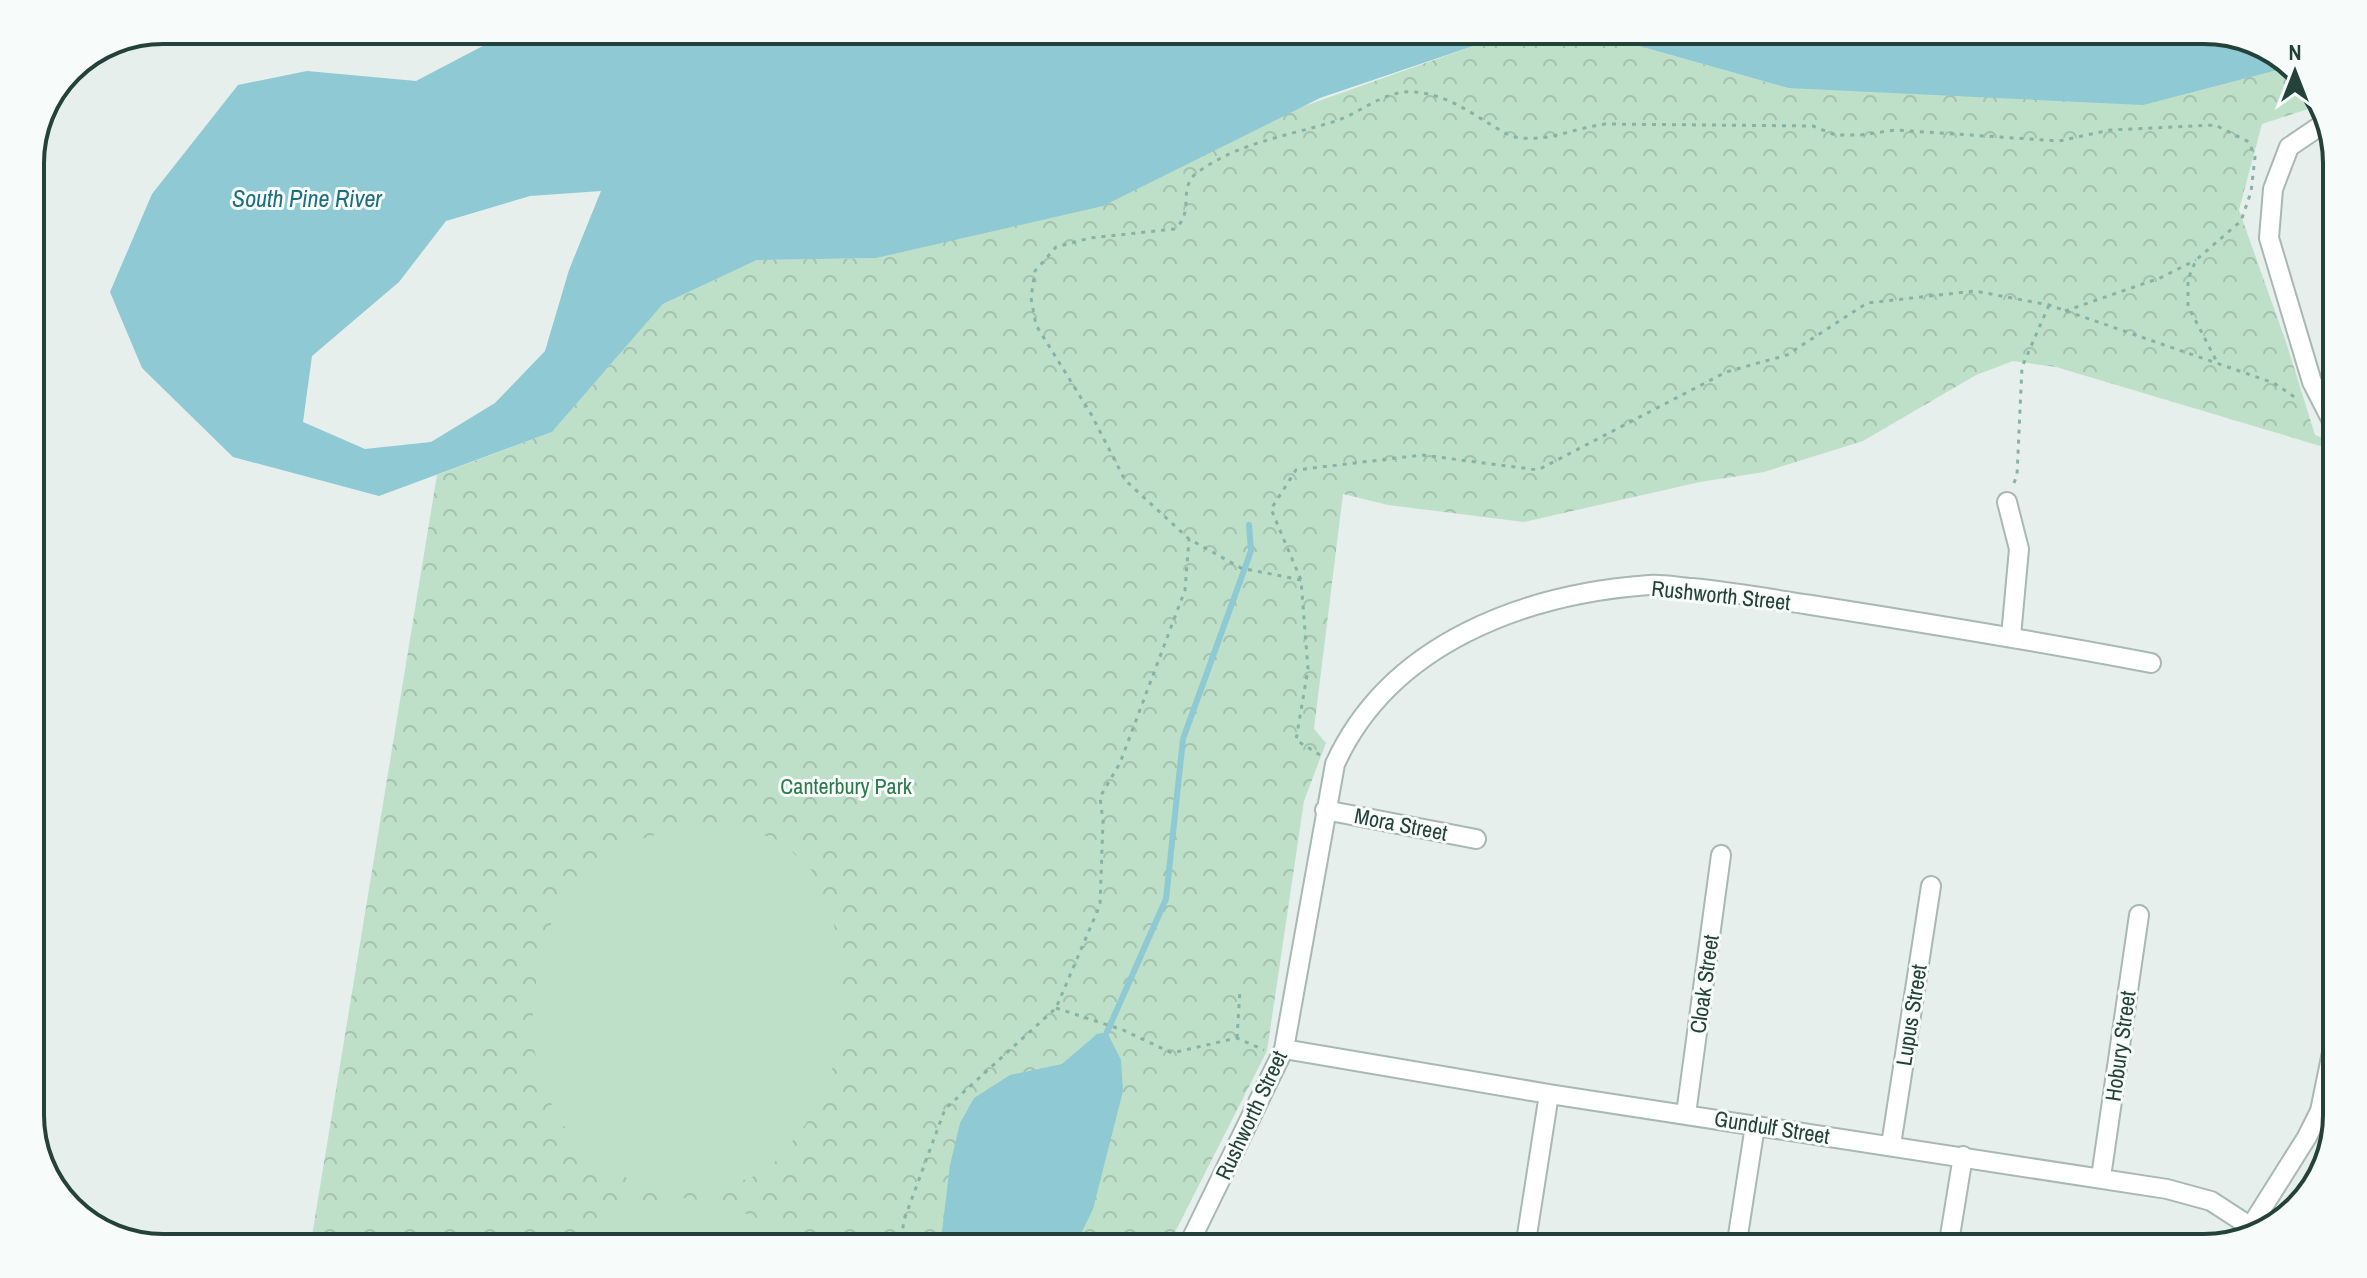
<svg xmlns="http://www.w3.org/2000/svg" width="2367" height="1278" font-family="'Archivo Narrow',sans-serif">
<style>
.park{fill:url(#park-crowns)}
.garden{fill:#bfe0c8}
.water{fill:#8ec9d4;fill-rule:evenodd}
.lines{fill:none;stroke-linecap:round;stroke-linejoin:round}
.stream{stroke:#8ec9d4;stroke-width:6}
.street-casing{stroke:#a8b8b2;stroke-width:22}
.path{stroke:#86b3a5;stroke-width:3;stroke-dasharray:4 6;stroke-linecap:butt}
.street{stroke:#fff;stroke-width:18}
.labels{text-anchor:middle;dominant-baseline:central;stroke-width:6;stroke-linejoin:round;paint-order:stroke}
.street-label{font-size:22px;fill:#24423a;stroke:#f7fbf9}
.park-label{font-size:22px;fill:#2d7a4b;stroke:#f7fbf9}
.water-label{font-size:24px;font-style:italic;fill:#1c6f80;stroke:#f7fbf9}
.rim{fill:none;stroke:#24423a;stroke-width:4}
</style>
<defs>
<pattern id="park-crowns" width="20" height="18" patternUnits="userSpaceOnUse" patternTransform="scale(2)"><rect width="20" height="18" fill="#bfe0c8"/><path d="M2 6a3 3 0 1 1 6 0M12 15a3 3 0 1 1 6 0" fill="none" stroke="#a4c1ad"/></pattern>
</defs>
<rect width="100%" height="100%" fill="#e6efeb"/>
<!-- park -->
<path class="park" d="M1479,44H1632L1788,88L2289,67L2315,89L2320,105L2262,124L2239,210L2287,345L2315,435L2337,443V451L2056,367L2013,361L1976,375L1863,441L1764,472L1700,482L1524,522L1388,505L1343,494L1314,729L1326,743L1304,801L1267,1051L1167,1248H310L437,475L552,432L663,304L757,260L876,258Z"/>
<!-- garden -->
<path class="garden" d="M729,824L781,841L812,871L834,925L843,980L840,1038L826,1093L801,1131L767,1171L726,1187L677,1190L634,1182L592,1159L562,1124L541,1084L531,1032L537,974L552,921L579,879L627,844L685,825Z
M682,1198L720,1202L772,1225L785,1248H588L596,1233L632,1205Z"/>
<!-- water -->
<path class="water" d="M2204,30L2263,44L2289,67L2143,105L1788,88L1632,44H1479L1320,98L1103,206L876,258L757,260L663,304L552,432L379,496L233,457L142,368L110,292L152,194L238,85L307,71L416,81L498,38ZM601,191L569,270L545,351L495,403L431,442L365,449L303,422L312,356L399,282L446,221L530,196Z
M1107,1032L1121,1060L1123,1091L1093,1209L1074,1248H940L950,1165L960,1123L974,1098L1010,1075L1062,1064L1097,1034Z"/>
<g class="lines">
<!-- stream -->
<path class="stream" d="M1107,1032L1166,899L1183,739L1251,551L1249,525"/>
<!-- street casing -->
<g class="street-casing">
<path id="street" d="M2326,122L2289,147L2273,189L2269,238L2312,382L2332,421L2337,423
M2007,502L2019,549L2011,636
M1325,810L1476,839
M1284,1049L1549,1094L2167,1189L2211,1201L2251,1227
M1686,1114L1721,855
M1891,1145L1931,886
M2101,1177L2139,915
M2244,1237L2307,1137L2320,1111L2337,1028
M1187,1248L1284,1049L1335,764C1390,643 1525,594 1649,585C1663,584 1678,587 1692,588C1732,592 1771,599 1811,605C1925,623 2038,641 2151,663
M1525,1248L1549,1094
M1736,1248L1755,1126
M1948,1248L1963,1156"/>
</g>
<!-- path -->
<path class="path" d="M2065,311L2160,278L2196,260
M2014,483L2017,475L2022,367L2049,305
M1301,580L1241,568L1189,539L1125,480L1091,414L1036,325L1031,298L1035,271L1056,247L1090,238L1174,229C1196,214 1176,187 1198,172C1240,142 1288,136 1336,121C1362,112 1386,89 1415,92C1442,94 1466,109 1488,123C1496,127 1506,135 1515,137C1547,143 1574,128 1605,124L1813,126L1835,135H1861L1895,130L2059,141L2110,130L2215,125L2249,142L2255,157L2251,192L2241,221L2196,260L2188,279V306L2218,364
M1320,755L1296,740L1308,669L1301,580L1271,509L1296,470L1422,455L1538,470L1726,372L1787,355L1867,303L1975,291L2049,305L2274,383L2299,400
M1056,1008L1123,1030L1172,1053L1237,1038L1264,1050
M1237,1038L1240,990
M900,1248L904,1220L945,1109L1056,1008L1100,905L1103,821L1100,797L1120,763L1185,590L1189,539"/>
<!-- street -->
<use href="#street" class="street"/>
</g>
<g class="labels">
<!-- street labels -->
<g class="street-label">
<text transform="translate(1721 595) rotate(6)">Rushworth Street</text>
<text transform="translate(1401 824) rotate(11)">Mora Street</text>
<text transform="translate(1704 984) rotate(-82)">Cloak Street</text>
<text transform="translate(1911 1015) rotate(-81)">Lupus Street</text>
<text transform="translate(2120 1046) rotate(-82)">Hobury Street</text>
<text transform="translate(1251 1115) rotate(-65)">Rushworth Street</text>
<text transform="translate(1772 1127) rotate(9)">Gundulf Street</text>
</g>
<!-- park labels -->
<g class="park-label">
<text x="846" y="786">Canterbury Park</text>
</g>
<!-- water labels -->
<g class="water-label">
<text x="307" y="198">South Pine River</text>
</g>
</g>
<!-- crop -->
<path d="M0 0H2367V1278H0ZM163 44H2204A119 119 0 0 1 2323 163V1115A119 119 0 0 1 2204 1234H163A119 119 0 0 1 44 1115V163A119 119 0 0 1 163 44Z" fill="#f7fbf9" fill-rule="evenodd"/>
<path class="rim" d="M163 44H2204A119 119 0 0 1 2323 163V1115A119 119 0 0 1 2204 1234H163A119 119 0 0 1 44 1115V163A119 119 0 0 1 163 44Z"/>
<!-- north arrow -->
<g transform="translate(2295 72)" stroke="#f7fbf9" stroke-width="6" paint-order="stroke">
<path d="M0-6L14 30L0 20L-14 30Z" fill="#24423a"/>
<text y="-12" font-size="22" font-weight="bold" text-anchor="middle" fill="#24423a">N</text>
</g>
</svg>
